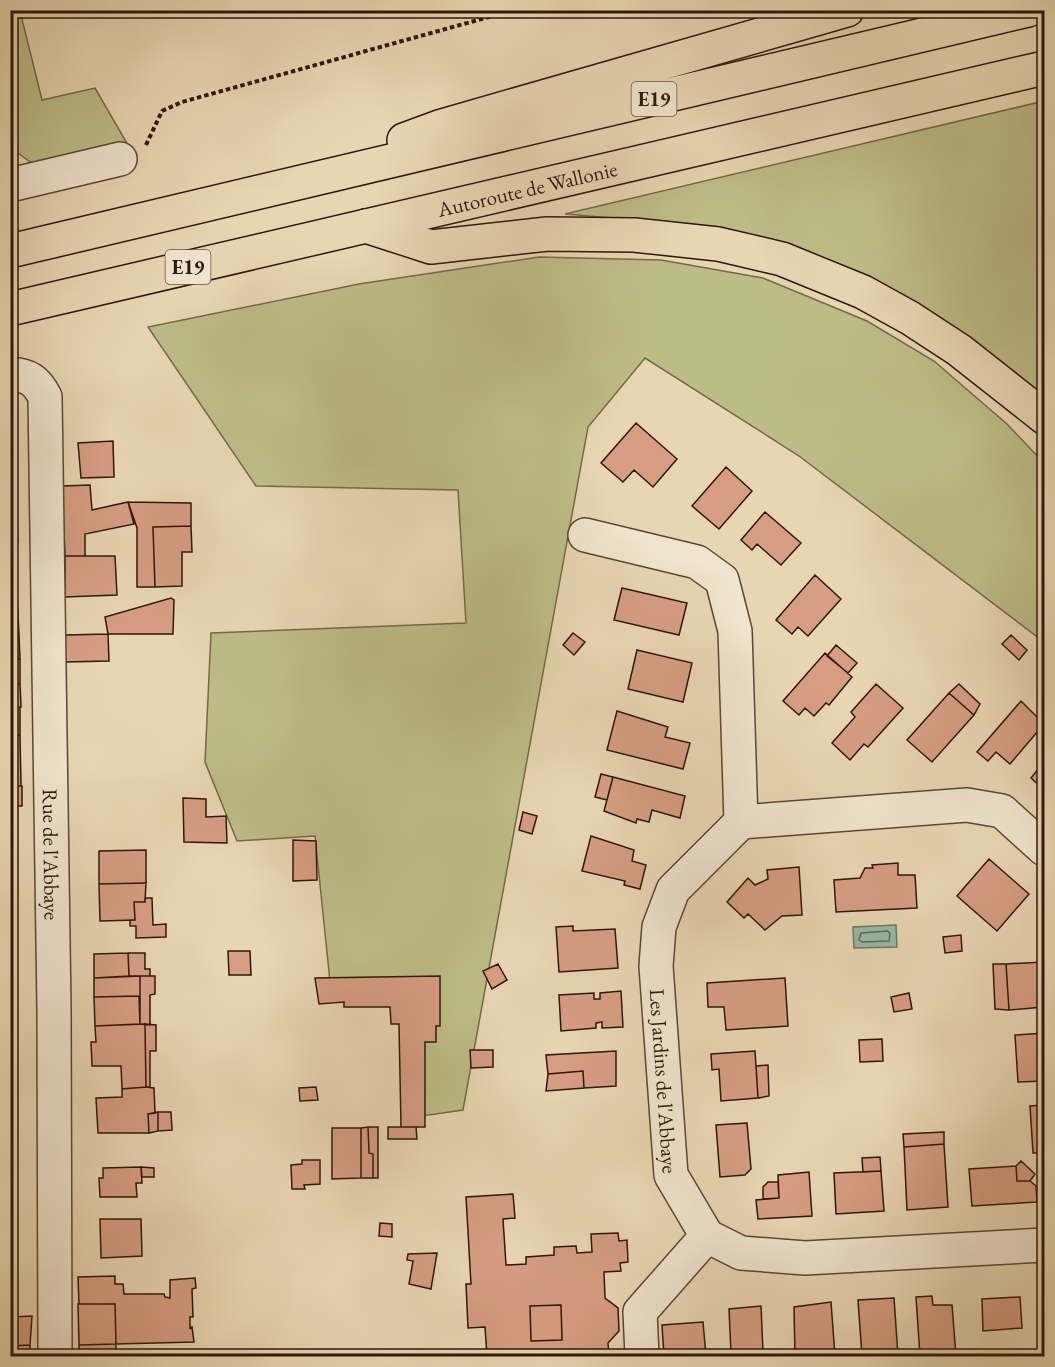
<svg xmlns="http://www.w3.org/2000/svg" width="1055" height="1367" font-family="'EB Garamond',serif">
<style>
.green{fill:#bcbc87;stroke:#756a46;stroke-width:1.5}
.water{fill:#97b9a8;stroke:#6d7867;stroke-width:1.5}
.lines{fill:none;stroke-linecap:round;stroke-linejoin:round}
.shore{stroke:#626856;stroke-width:1.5}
.building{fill:#d69d82;stroke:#2e1705;stroke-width:1.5;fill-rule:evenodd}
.minor-casing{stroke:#5c4730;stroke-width:36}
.highway-casing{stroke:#2e1705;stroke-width:36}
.path{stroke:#2e1705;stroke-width:4;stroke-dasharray:4.5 3;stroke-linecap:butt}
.minor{stroke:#efe4cd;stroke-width:33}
.highway{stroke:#e7d6b2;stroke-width:33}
.labels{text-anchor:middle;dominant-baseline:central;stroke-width:6;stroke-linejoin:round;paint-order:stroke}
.shield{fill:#efe4cd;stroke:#685441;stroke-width:1.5}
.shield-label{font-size:20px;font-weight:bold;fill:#2e1705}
.street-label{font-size:21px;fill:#2e1705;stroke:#efe4cd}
</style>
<rect width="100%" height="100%" fill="#e7d6b2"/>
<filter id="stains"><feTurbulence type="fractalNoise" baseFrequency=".00333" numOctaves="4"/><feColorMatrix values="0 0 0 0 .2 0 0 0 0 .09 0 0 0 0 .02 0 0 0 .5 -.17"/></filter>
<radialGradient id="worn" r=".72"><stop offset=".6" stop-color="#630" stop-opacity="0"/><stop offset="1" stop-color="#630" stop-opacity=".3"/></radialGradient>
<!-- green -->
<path class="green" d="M11,11H20L42,100L95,88L128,145L40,169L11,148Z
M1044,101V399L696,225L565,214Z
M539,257L661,260L763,278L867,321L934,361L1007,424L1044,463V642L799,456L645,358L588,427L463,1110L422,1116L415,986L331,991L315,836L237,841L205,762L211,633L466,623L458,490L256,486L148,327L359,284Z"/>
<!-- water -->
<path class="water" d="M896,925L897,947L854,948L853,927Z"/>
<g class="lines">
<!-- shore -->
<path class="shore" d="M888,931L890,934L889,941L862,942L859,940L861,933Z"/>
</g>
<!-- building -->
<path class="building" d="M10,390H14L15,433L10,434Z
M636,423L677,459L653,487L634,470L623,482L601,463Z
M113,441L114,477L81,478L78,443Z
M726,467L752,491L719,529L692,506Z
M90,485L92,510L128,502L134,524L85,534V556H65L62,486Z
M10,487H15L18,542H10Z
M128,502L191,503V526L153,527L155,587H137V528Z
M765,512L801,543L781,565L757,544L752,550L741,540Z
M191,526L192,552H182V586L155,587L153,527Z
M65,556H115L117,595L65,597Z
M815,575L841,599L808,636L798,627L792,634L776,620Z
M622,588L687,603L679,635L614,620Z
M10,596H17L19,635H10Z
M171,598L174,600L173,634H108L105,617Z
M573,633L585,642L574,655L563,645Z
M108,634L109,661L65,662V635Z
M10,635H19L20,659H10Z
M1011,635L1027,650L1019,660L1002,644Z
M836,645L857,663L848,673L827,656Z
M637,650L692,663L683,702L628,689Z
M825,653L852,677L829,705L826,703L814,716L805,708L799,715L783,701Z
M10,659H20V684H10Z
M10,684H20L21,707L10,708Z
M876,684L903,708L868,747L864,744L850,760L832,743L855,717L851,712Z
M959,684L980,704L974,715L949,693Z
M949,693L974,715L932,762L907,740Z
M1021,701L1044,724L1010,764L996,752L988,761L977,752Z
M20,707V735H10V708Z
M617,711L668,727L665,737L690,743L683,769L607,750Z
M10,735H20L21,786H10Z
M1044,762V790L1031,778Z
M601,774L613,777L607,800L595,797Z
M613,777L685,796L680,818L652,810L649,822L637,819L636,823L604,811Z
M10,786H22V806H10Z
M183,798L206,799V817L226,816L227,843L184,842Z
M523,812L537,816L532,834L519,830Z
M591,836L634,850L632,861L646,865L640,889L624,885L625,881L582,871Z
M293,840L316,841L317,880L293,881Z
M146,850V883L99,884V851Z
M989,859L1029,894L997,931L957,896Z
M898,863V875H915L917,908L836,912L834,880L860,878L865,868H873L872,865Z
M799,867L802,915L782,916L765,930L748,914L744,918L727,902L748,878L755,885L768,879L767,870Z
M146,883L145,902H134L135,920L100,921L99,884Z
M145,898H152L153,925L166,924V937L136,938V926H130V920H135L134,902H145Z
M573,926V931L615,929L618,968L559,972L556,927Z
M961,935L962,951L945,953L943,937Z
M228,951H250L251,975H229Z
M128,953L129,976L94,978V954Z
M128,953H145V969H150V976H129Z
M1044,962V978H1042L1043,1007L1009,1010L1006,964Z
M498,964L507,980L492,989L483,971Z
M993,964H1006L1009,1010L995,1009Z
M140,976V996L94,997V978Z
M140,976H155V994L150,995V1025L140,1024Z
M440,976V1026H436V1042H425V1127H401L399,1024H391L390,1007H344V1002L319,1004L315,978Z
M785,978L788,1026L726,1030L724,1007H708L707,983Z
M621,991L623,1027L602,1028V1022L596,1023V1028L561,1031L559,995L594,993V999H600V993Z
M909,993L912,1009L894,1012L891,997Z
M139,996L140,1024L95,1026L94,997Z
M145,1024L146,1087L122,1089L121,1066H92L91,1042H96L95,1026Z
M145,1024L156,1025V1051H150V1087H146Z
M1044,1033V1081L1018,1082L1015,1035Z
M882,1039L883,1061L860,1062L859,1040Z
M470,1050H493V1067L471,1068Z
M616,1051V1086L584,1088L583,1071L548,1074L546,1055Z
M755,1051L758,1098L721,1101L719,1069L712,1070L711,1054Z
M768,1065L769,1096L758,1098L756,1066Z
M583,1071L584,1088L546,1091L548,1074Z
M146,1087L154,1088L155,1113L148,1114L149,1133H98L96,1098L122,1097V1089Z
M316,1087L318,1100L300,1101L299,1088Z
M1044,1105V1153H1033L1030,1106Z
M158,1112H171L172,1130L158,1131Z
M158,1112V1131L149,1133L148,1114Z
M747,1123L751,1169L745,1175L720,1177L716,1125Z
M368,1127H378V1178H373V1154L369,1153Z
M368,1127L369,1153L373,1154V1178H361V1128Z
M388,1127H416L417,1139H388Z
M332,1128H361V1178L332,1179Z
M944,1132V1144L904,1147L903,1134Z
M944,1144L948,1207L907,1210L904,1147Z
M880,1157L881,1171L863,1172L862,1158Z
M302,1160H320V1184L304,1185L305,1189H292L291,1165L302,1164Z
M1021,1161L1035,1174L1030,1181H1017L1016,1166Z
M1016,1166L1017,1181H1030L1036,1186L1037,1202L972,1206L969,1169Z
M141,1167L142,1183H136L137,1197H100L99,1178H103V1168Z
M141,1167L154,1168V1177H142Z
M881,1171L884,1211L836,1214L834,1173Z
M809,1172L812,1216L758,1219L756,1200L779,1198L778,1175Z
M768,1182H778L779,1198L763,1199V1187Z
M513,1194L515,1218L503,1219L506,1265L526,1264V1257L554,1255V1247L576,1246L577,1253L592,1252L591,1234L618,1233L619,1241L627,1240L628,1262L620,1263L621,1271L604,1272L605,1298L618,1308L619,1331L608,1343L609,1356H487L485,1327L468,1328L466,1284H471L466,1197ZM561,1305L562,1340L531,1341L530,1306Z
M100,1219H141L142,1256L101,1258Z
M380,1223L392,1224V1237L379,1236Z
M437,1253L431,1289L409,1284L413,1261L407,1260L408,1254Z
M115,1276V1284H123L124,1294H164L165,1297L170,1298V1280L195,1278L196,1288L192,1289L193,1317H190V1328L192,1327L194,1342L116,1344L115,1304H79L78,1277Z
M932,1296L933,1305H952L956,1356H920L916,1297Z
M1020,1297L1022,1328L983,1331L982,1299Z
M894,1298L898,1356H862L858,1300Z
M831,1302L835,1356H795L794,1307Z
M78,1304H115L116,1344L79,1345Z
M561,1305L562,1340L531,1341L530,1306Z
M761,1306L763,1352L731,1353L729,1309Z
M32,1316L30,1345L10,1346V1317Z
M703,1322L706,1356H664L662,1325Z
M116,1344V1356H79V1345Z
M30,1345V1356H10V1346Z
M763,1352V1356H731V1353Z"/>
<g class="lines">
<!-- minor casing -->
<g class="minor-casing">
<g id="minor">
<path d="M10,185L120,159"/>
<path id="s1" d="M10,374C29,375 37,381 45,397L54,1009L55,1356"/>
<path d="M585,535L697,562L722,580L735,631L741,822"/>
<path id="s2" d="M1044,849L1002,811L967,805L741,822L673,890L659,927L656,966L671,1175L707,1236L741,1253L805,1258L1044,1245"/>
<path d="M642,1356L640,1312L707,1236"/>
</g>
</g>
<!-- highway casing -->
<g class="highway-casing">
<g id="highway">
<path d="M404,140L442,126L847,10"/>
<path d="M366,226L431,247L547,234L634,235L718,244L782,259L863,292L910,318L959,350L1044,417"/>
<path d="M10,251L1028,10"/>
<path id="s3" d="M10,309L1044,68"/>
</g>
</g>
<!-- path -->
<path class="path" d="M146,145L162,111L182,102L514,10"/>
<!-- minor -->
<use href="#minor" class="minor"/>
<!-- highway -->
<use href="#highway" class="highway"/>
</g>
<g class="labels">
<!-- shield labels -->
<g class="shield">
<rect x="631.5" y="82" width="45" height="34" rx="4.5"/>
<rect x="165.5" y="250" width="45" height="34" rx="4.5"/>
</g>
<g class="shield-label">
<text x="654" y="99">E19</text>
<text x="188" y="267">E19</text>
</g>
<!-- street labels -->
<g class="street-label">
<text stroke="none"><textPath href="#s3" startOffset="531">Autoroute de Wallonie</textPath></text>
<text stroke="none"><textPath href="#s1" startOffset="502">Rue de l'Abbaye</textPath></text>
<text stroke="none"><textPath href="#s2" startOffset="609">Les Jardins de l'Abbaye</textPath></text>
</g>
</g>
<!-- margin -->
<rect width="1055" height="1367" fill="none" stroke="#e7d6b2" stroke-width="36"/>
<rect x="12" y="12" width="1031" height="1343" fill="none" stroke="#2e1705" stroke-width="3"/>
<rect x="18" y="18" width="1019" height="1331" fill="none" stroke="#2e1705" stroke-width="1.5"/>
<rect width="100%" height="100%" filter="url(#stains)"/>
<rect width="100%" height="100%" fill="url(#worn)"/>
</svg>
